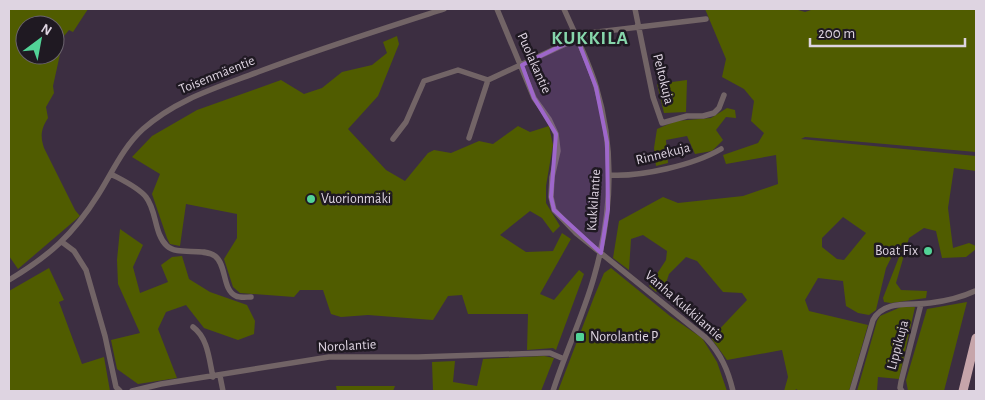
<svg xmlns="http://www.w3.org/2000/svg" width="985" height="400" font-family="'Alegreya Sans',sans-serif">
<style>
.green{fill:#505c00;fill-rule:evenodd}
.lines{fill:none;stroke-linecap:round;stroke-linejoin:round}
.minor{stroke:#726466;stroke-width:5.5}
.highway{stroke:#c6a5aa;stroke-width:9}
.marked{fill:#9e67cb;fill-opacity:0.2;stroke:#9e67cb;stroke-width:4;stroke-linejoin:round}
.poi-dot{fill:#52d397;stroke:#1f1922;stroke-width:2}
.labels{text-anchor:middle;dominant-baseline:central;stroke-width:5;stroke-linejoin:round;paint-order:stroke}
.street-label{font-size:14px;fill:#ded4e1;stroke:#1f1922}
.poi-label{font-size:14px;fill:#ded4e1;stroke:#1f1922;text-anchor:start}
.district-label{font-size:19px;font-weight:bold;letter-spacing:1px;fill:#86d6ab;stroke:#1f1922}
</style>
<rect width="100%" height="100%" fill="#3c2e41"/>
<!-- green -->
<path class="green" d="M9,9H88L73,32L69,30L64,36L53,86L54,93L46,107L48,118C41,129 40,136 44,148L75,210L80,216L18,269L9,256V241L10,240L9,238ZM25,25H55V55H25Z
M705,9H795L805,12L814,9H976V152L805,137L801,139L976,156V171L954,168L948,208L953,248L969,243L976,246V249L966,257L942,258L936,231L924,228L909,238L896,283L901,290L927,291L926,298L891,303L884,302L883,298L899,257L894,252L886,268L876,310L869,315L858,313L846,306L843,281L818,278L805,300L809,311L868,325L849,391H799L796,389L795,391H784L788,377L782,350L727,360L711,338L747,300L742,293L723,292L697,261L686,257L669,274L666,283L656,292L649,286L666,260L667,251L643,235L631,239L629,270L613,258L619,221L663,197L678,203L743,196L778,184L776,155L726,164L723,155L758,143L764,133L751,121L754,101L744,89L722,77L726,59ZM843,217L866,233L844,260L837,259L822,247V238Z
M397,36L399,44L378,96L348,129L386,170L405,181L428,153L434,150L451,153L479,141L493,144L518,126L530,132L549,126L553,145L546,186V203L560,226L553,233L542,218L530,211L500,235L526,252L553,251L562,233L571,239L540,294L554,300L579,270L584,274L556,350L553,348L527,350L528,314H468L462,295L448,296L433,320L368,315L341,317L331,314L323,290H300L294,297L240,293L233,287L224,259L237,238V214L186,204L180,246L170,244L167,238L152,194L160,174L132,157L152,136L197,110L281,80L304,94L322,88L342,72L372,65L387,53L383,42Z
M687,80L686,112L664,113L657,84Z
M727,108L735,110L736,118L726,117L716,130L723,140L712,151L695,154L687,136L666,140L668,163L656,166L654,148L657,129L676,121L711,118Z
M120,229L143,245L133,267L140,293L168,282L161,265L172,257L182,256L189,279L210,292L247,305L255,321L254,334L238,340L204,328L186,305L166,312L158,329L177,378L138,384L117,369L111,340L140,333L118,284L117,260Z
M49,268L64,300L59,302L82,364L104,357L110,391H9V291Z
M611,268L670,316L702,338L717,362L727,391H558L594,297L604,273Z
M967,302L944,391H908L906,380L927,309Z
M901,307H915L899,379L878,377L877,391H857L877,321L880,316Z
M544,356L554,358L541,391H433L432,362L455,361L453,382L477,386L483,359Z
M336,386H395L393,391H337Z"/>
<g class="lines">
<!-- minor -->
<path class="minor" d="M497,9L534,98L549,119L556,134L558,151L552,177L551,197L554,210L576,233L706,338C721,354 728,370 733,391
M635,9L653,97L662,123L687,116H703L714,113L719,108L724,95
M469,138L488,80
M393,139L406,122L424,81L458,70L488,80L589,33L706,19
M111,174C122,180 138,187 146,197C157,211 154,234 167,246C177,256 203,247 215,256C227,265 222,290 236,296C240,298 246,297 251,297
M609,175C641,177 694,165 721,149
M62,242L74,251L86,270L105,336L116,387L120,391
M9,280C49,256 73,235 98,195C112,173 123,147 143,129C177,99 216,88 258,72C319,49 382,29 444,9
M193,327C208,338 209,359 213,377
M220,376L223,391
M132,391L161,384L329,357H418L544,353H550L564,359
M553,391C565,353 583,316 594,277C612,214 615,149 596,86C588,60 575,34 564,9
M852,391L873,320C884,299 911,306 930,303C946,301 960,298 975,291
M902,391L900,388L901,382L921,304"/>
<!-- highway -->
<path class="highway" d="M963,391L976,338"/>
</g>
<!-- marked area -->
<path class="marked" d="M577,38L596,87L607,142L608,209L601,253L554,210L551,197L556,134L534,98L522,65Z"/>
<!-- markers -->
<g class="poi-dot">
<circle cx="311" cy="199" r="5"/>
<circle cx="928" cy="251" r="5"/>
<rect x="575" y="332" width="10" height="10" rx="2.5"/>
</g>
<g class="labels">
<!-- street labels -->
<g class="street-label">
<text transform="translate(534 63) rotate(66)">Puolakantie</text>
<text transform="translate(217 75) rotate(-22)">Toisenmäentie</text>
<text transform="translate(663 79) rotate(76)">Peltokuja</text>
<text transform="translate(663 154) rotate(-14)">Rinnekuja</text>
<text transform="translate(594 200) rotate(-86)">Kukkilantie</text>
<text transform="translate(684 306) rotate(41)">Vanha Kukkilantie</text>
<text transform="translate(898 345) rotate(-75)">Lippikuja</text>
<text transform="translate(347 346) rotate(-3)">Norolantie</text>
</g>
<!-- poi labels -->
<g class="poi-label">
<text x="321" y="199">Vuorionmäki</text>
<text x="918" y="251" text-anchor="end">Boat Fix</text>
<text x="590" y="337">Norolantie P</text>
</g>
<!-- district labels -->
<g class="district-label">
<text x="590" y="38">KUKKILA</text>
</g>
</g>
<!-- border -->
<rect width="985" height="400" fill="none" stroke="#ded4e1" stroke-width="20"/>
<!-- north arrow -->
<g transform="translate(40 40) rotate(32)"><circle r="24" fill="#1f1922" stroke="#6b646e"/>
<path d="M0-4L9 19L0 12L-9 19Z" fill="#52d397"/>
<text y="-8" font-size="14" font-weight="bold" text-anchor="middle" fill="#ded4e1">N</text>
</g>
<!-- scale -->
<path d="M810 38v8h155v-8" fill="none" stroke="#ded4e1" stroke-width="2.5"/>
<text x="818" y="38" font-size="15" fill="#ded4e1" stroke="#1f1922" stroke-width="4" paint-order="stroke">200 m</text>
</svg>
